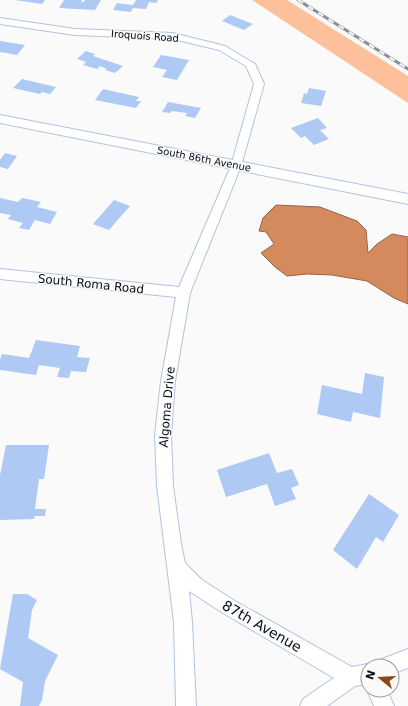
<svg xmlns="http://www.w3.org/2000/svg" width="408" height="706" font-family="'DejaVu Sans',sans-serif">
<style>
.green{fill:#fec09b}
.water{fill:#d48a5c;stroke:#966447}
.building{fill:#aec9f3}
.lines{fill:none;stroke-linecap:round;stroke-linejoin:round}
.minor-casing{stroke:#b0c3e0;stroke-width:2}
.tertiary-casing{stroke:#b0c3e0;stroke-width:2}
.minor{fill:#fff;fill-rule:evenodd}
.tertiary{fill:#fff;fill-rule:evenodd}
.rail-casing{stroke:#8b8e92;stroke-width:3}
.rail{stroke:#fafafa;stroke-width:2;stroke-dasharray:6;stroke-linecap:butt}
.labels{text-anchor:middle;dominant-baseline:central;stroke-width:3;stroke-linejoin:round;paint-order:stroke}
.far-street-label{font-size:10px;fill:#070d17;stroke:#fafafa}
.street-label{font-size:12px;fill:#070d17;stroke:#fafafa}
.near-street-label{font-size:14px;fill:#070d17;stroke:#fafafa}
</style>
<rect width="100%" height="100%" fill="#fafafa"/>
<!-- green -->
<path class="green" d="M252,0H287L408,76V103Z"/>
<!-- water -->
<path class="water" d="M276,205L320,207L357,221L366,230L368,253L377,244L392,234L408,237V304L394,298L367,281L332,275L307,274L287,276L275,267L261,253L274,244L266,232L259,231L263,218Z"/>
<!-- building -->
<path class="building" d="M15,0H45L42,4Z
M64,0H82L81,2H84L85,0H101L95,10L59,8Z
M136,0H158L156,3L149,2L146,9L133,8L131,12L113,10L117,3L133,5Z
M230,15L240,19L253,24L244,30L222,21Z
M0,41L25,45L17,55L1,52L0,53Z
M86,51L95,54L93,56L123,66L115,73L105,70L107,69L100,66L97,69L83,65L86,62L77,59Z
M161,55L189,60L177,80L162,77L167,70L153,67Z
M22,79L56,87L50,94L42,92L40,94L13,88Z
M309,88L326,91L321,106L301,103L304,93L307,94Z
M103,89L139,97L136,101H141L136,108L95,100Z
M168,102L201,108L195,118L185,116L187,113L172,111L170,113L162,112Z
M318,118L327,128L320,130L329,139L314,145L305,136L301,138L291,128Z
M5,153L17,156L8,169L0,167V160Z
M0,198L18,202L22,198L41,202L37,207L57,212L50,224L35,220L29,230L19,228L23,223L8,219L11,215L0,213Z
M114,200L130,206L109,230L93,224Z
M36,340L80,346L77,357L90,358L86,372L71,371L69,378L57,377L60,368L39,365L36,375L0,370V360L2,354L29,358Z
M365,373L384,377L380,418L353,412L351,422L317,414L322,385L362,394Z
M6,445H49L44,479H39L35,509H46L45,516H35L34,519L0,520V475Z
M269,453L277,473L292,469L299,485L291,488L296,499L275,506L267,484L226,497L217,470Z
M369,494L399,515L383,542L376,537L357,569L333,550Z
M13,594H27L37,600L32,610L28,638L58,655L45,681L42,700L39,706H20L23,682L0,669Z"/>
<g class="lines">
<!-- minor casing -->
<g class="minor-casing">
<path id="minor" d="M0,18L75,29L173,33L225,46L255,64L264,84L241,166L190,293L175,381L171,435L173,486L181,544L185,563L202,580L235,601L352,667L368,664L372,666H368V684L355,686L327,706H300L303,699L334,678L223,613L189,591L192,622L196,706H176L174,622L157,486L155,435L161,381L176,297L0,279V269L179,287L231,166L254,84L246,66L219,50L173,39L75,35L0,24Z
M408,649V668L392,674V666H379L382,659Z
M368,688V690H387L394,706H374L367,690Z"/>
</g>
<!-- tertiary casing -->
<g class="tertiary-casing">
<path id="tertiary" d="M0,115L408,194V204L0,123Z"/>
</g>
<!-- minor -->
<use href="#minor" class="minor"/>
<!-- tertiary -->
<use href="#tertiary" class="tertiary"/>
<!-- rail casing -->
<g class="rail-casing">
<path id="rail" d="M298,0L408,69"/>
</g>
<!-- rail -->
<use href="#rail" class="rail"/>
</g>
<g class="labels">
<!-- far-street labels -->
<g class="far-street-label">
<text transform="translate(145 36) rotate(4)">Iroquois Road</text>
<text transform="translate(204 159) rotate(11)">South 86th Avenue</text>
</g>
<!-- street labels -->
<g class="street-label">
<text transform="translate(91 284) rotate(6)">South Roma Road</text>
<text transform="translate(167 407) rotate(-85)">Algoma Drive</text>
</g>
<!-- near-street labels -->
<g class="near-street-label">
<text transform="translate(262 626) rotate(30)">87th Avenue</text>
</g>
</g>
<!-- north arrow -->
<g transform="translate(380 678) rotate(288)"><circle r="19" fill="#fafafa" stroke="#999b9f"/>
<path d="M0-3L7 15L0 10L-7 15Z" fill="#8b4819"/>
<text y="-6" font-size="11" font-weight="bold" text-anchor="middle" fill="#070d17">N</text>
</g>
</svg>
